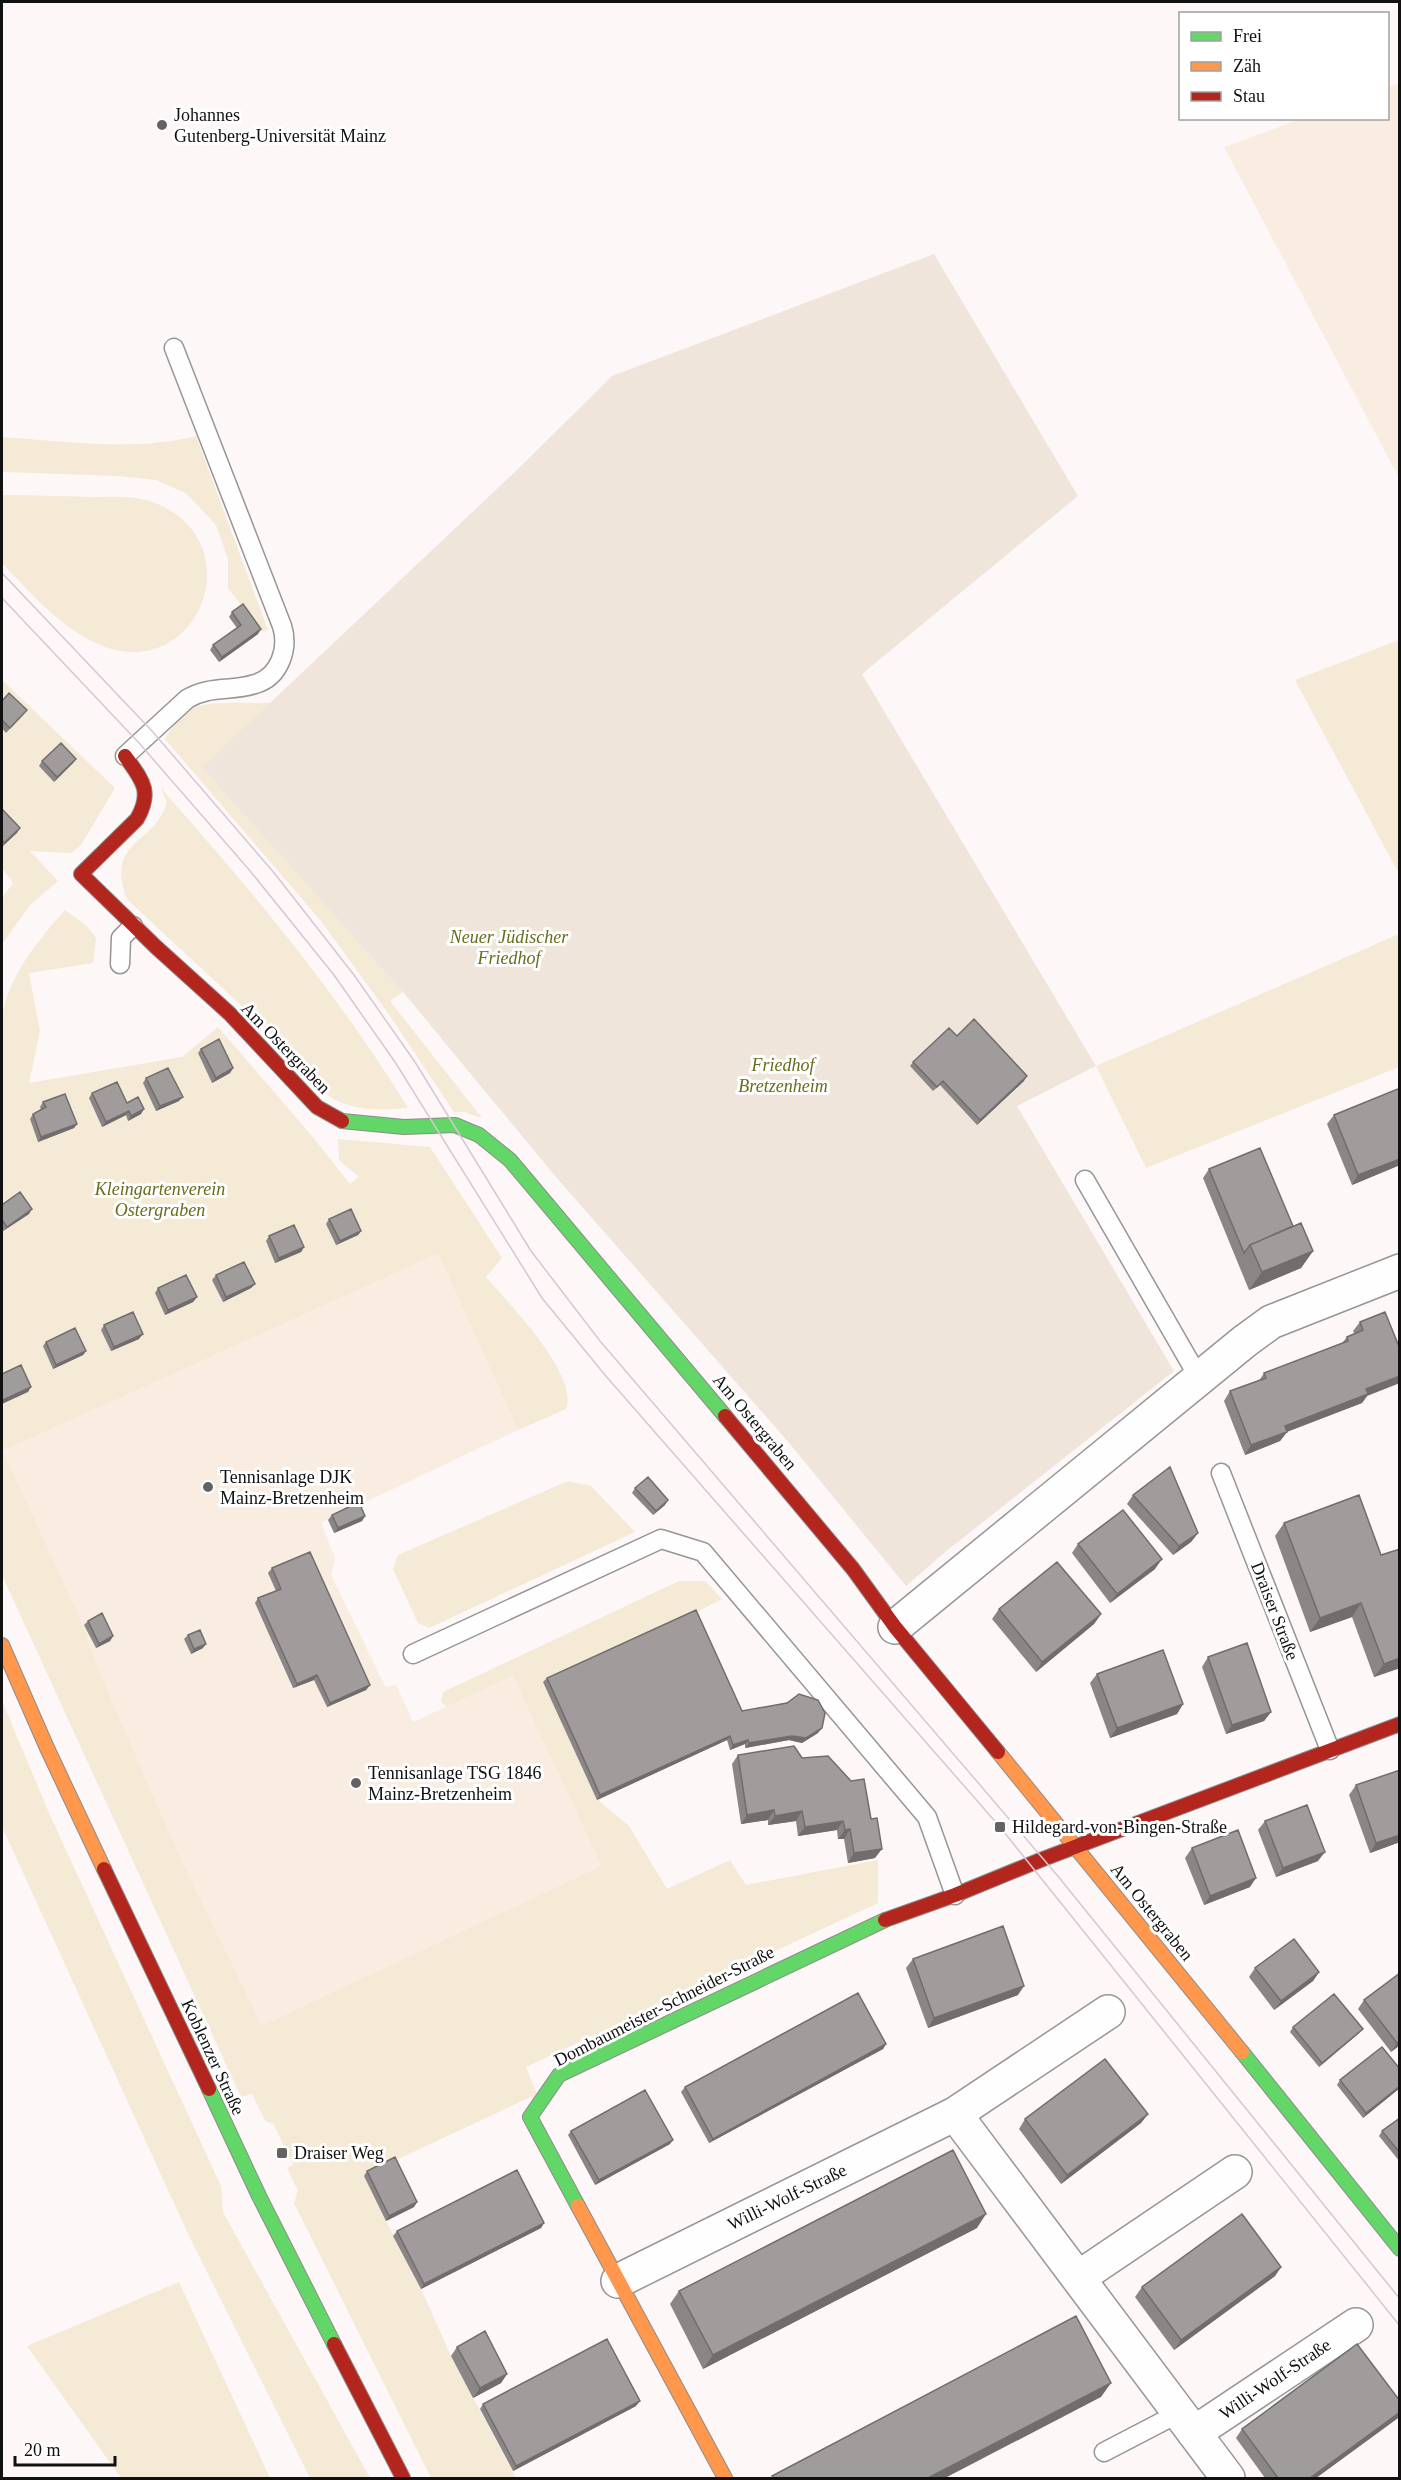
<svg xmlns="http://www.w3.org/2000/svg" width="1401" height="2480" font-family="'Times New Roman',serif">
<style>
.green{fill:#f4ead6}
.cemetery{fill:#efe5da}
.pitch{fill:#f8ede0}
.lines{fill:none;stroke-linecap:round;stroke-linejoin:round}
.lane-casing{stroke:#979595;stroke-width:21}
.street-casing{stroke:#979595;stroke-width:36}
.fast-casing{stroke:#8e8b8b;stroke-width:16}
.slow-casing{stroke:#8e8b8b;stroke-width:16}
.jam-casing{stroke:#8e8b8b;stroke-width:16}
.lane{stroke:#fffefe;stroke-width:18}
.street{stroke:#fffefe;stroke-width:33}
.fast{stroke:#63d668;stroke-width:14}
.slow{stroke:#ff974d;stroke-width:14}
.jam{stroke:#b3261e;stroke-width:14}
.tram{stroke:#d9c5d4;stroke-width:1.5}
.wall{fill:#8a8686}
.shaded-wall{fill:#716d6d}
.building{fill:#a19c9c;stroke:#716d6d;stroke-width:1.5}
.poi-dot{fill:#646262;stroke:#fff;stroke-width:2}
.labels{text-anchor:middle;dominant-baseline:central;stroke-width:6;stroke-linejoin:round;paint-order:stroke}
.poi-label{font-size:18px;fill:#111;stroke:#fff;text-anchor:start}
.park-label{font-size:18px;font-style:italic;fill:#686d1d;stroke:#fff}
.street-label{font-size:18px;fill:#111;stroke:#fff}
</style>
<rect width="100%" height="100%" fill="#fdf7f7"/>
<!-- green -->
<path class="green" d="M196,436L268,630L261,632L228,588V559L216,525L187,494L156,480L118,476L2,472V437C65,441 133,452 196,436Z
M2,495C32,495 62,496 93,497C114,497 135,495 155,503C259,544 192,699 86,638C52,619 28,590 2,563Z
M1399,640V874L1295,680Z
M2,680L115,788L81,845L71,853L30,851L58,881L30,905L2,944V898L13,883L2,868Z
M270,703L203,767L403,992L390,1001L482,1118L464,1112H454L390,1016L321,921L165,739C171,729 176,719 185,712C203,699 247,704 270,703Z
M161,788C250,889 337,992 408,1108C386,1110 360,1111 340,1102C312,1089 299,1062 278,1041C229,992 177,947 127,899C104,840 156,844 167,802Z
M65,910L86,925L96,938L93,963L29,973L40,1031L29,1083L182,1057L218,1027L312,1136L350,1184L359,1177L339,1160L338,1139L430,1147L502,1258L486,1277C509,1304 579,1374 566,1409L518,1430L438,1254L3,1451L320,1523L335,1558L331,1575L355,1626L175,1844L262,2025L436,1943L523,1699L513,1676L447,1707L441,1702L443,1692L679,1581H705L722,1599L693,1614L597,1799L629,1826L667,1889L730,1860L746,1885L878,1860V1903L526,2067L537,2094L392,2162L386,2221L421,2289L451,2356L516,2478H431L294,2203L298,2191L287,2168L293,2165L273,2123L266,2122L252,2094L241,2097L2,1575V1014C13,970 36,943 65,910Z
M1399,934V1067L1146,1168L1096,1066Z
M568,1481L591,1486L635,1532L429,1628L418,1623L393,1569L398,1555Z
M2,1701L49,1813L221,2186L223,2212L370,2478H310L189,2236L4,1831L2,1825Z
M179,2282L270,2478H121L27,2346Z"/>
<!-- cemetery -->
<path class="cemetery" d="M934,254L1078,496L862,674L1096,1066L1017,1106L1174,1371L944,1553L906,1586L790,1444L556,1177L403,992L202,767L517,470L612,376Z"/>
<!-- pitch -->
<path class="pitch" d="M1399,83H1400L1399,478L1224,147L1301,119L1388,118V87Z
M438,1254L518,1430L321,1523L335,1558L331,1575L386,1688L396,1684L413,1722L513,1676L602,1866L262,2026L180,1858L101,1676L80,1619L3,1451Z"/>
<g class="lines">
<!-- lane casing -->
<g class="lane-casing">
<path id="lane" d="M125,756L187,699C210,685 231,692 255,684C280,677 289,648 282,626L174,348
M120,964L121,938L133,926
M1085,1180L1199,1378
M1221,1473L1330,1750
M413,1654L661,1539L703,1552L927,1817L955,1895
M1104,2452L1179,2413"/>
</g>
<!-- street casing -->
<g class="street-casing">
<path id="street" d="M895,1627L1245,1341L1271,1322L1400,1271
M955,2114L1228,2478
M1078,2278L1235,2172
M618,2281L955,2114L1108,2012
M1194,2433L1356,2325"/>
</g>
<!-- fast casing -->
<g class="fast-casing">
<path id="fast" d="M342,1121L404,1127L455,1125L479,1135L510,1160L725,1416
M1242,2052L1400,2249
M209,2089L259,2196L334,2344
M578,2206L530,2117L559,2075L885,1920"/>
</g>
<!-- slow casing -->
<g class="slow-casing">
<path id="slow" d="M2,1645L47,1748L104,1869
M998,1752L1242,2052
M578,2206L725,2478"/>
</g>
<!-- jam casing -->
<g class="jam-casing">
<path id="jam" d="M125,756C142,780 153,791 137,819L81,874L156,947L230,1014L317,1107L342,1121
M725,1416L853,1569L895,1627L998,1752
M104,1869L209,2089
M885,1920L955,1895L1043,1859L1400,1724
M334,2344L403,2478"/>
</g>
<!-- lane -->
<use href="#lane" class="lane"/>
<!-- street -->
<use href="#street" class="street"/>
<!-- fast -->
<use href="#fast" class="fast"/>
<!-- slow -->
<use href="#slow" class="slow"/>
<!-- jam -->
<use href="#jam" class="jam"/>
<!-- tram -->
<path class="tram" d="M2,573L152,731L275,874L354,975L415,1062L531,1251L600,1341L1057,1875L1400,2299
M2,598L139,743L251,872L334,975L395,1062L542,1298L605,1375L1000,1827L1400,2326"/>
</g>
<!-- wall -->
<path class="wall" d="M232,612L258,634L219,662L210,650L213,645L237,628L229,617Z
M2,701L23,715L6,733L2,728Z
M76,759L73,763L54,782L39,766L42,761Z
M957,1036L1024,1081L977,1125L940,1085L933,1091L910,1066L913,1062Z
M201,1049L233,1068L230,1073L212,1083L198,1053Z
M146,1078L179,1101L156,1111L143,1083Z
M92,1093L127,1103L141,1114L128,1121L126,1115L102,1127L89,1098Z
M43,1102L77,1124L74,1128L38,1142L30,1119L33,1114L41,1110L40,1107Z
M1334,1115L1400,1165L1352,1185L1327,1124Z
M1209,1169L1293,1226L1313,1251L1301,1268L1249,1290L1203,1178Z
M2,1205L29,1214L3,1231L2,1229Z
M329,1219L361,1231L358,1235L336,1245L326,1224Z
M269,1236L304,1247L301,1252L275,1263L266,1241Z
M216,1275L255,1284L251,1288L223,1302L212,1280Z
M158,1288L197,1297L193,1302L165,1315L155,1293Z
M1385,1312L1367,1396L1362,1403L1287,1432L1280,1441L1245,1455L1224,1401L1230,1391L1259,1381L1264,1373L1342,1343L1347,1337L1355,1334L1353,1331L1360,1322Z
M104,1325L139,1339L111,1351L101,1330Z
M46,1342L86,1351L83,1355L53,1369L43,1346Z
M635,1488L665,1505L653,1515L632,1493Z
M1133,1495L1198,1533L1191,1542L1173,1555L1127,1504Z
M332,1515L365,1516L362,1521L334,1533L328,1520Z
M1284,1523L1381,1555L1400,1549V1668L1374,1677L1352,1617L1310,1632L1275,1536Z
M1078,1544L1155,1569L1110,1603L1072,1553Z
M272,1568L370,1685L366,1690L327,1707L314,1680L293,1688L255,1603L258,1598L276,1591L268,1573Z
M999,1609L1101,1614L1094,1624L1036,1672L992,1619Z
M88,1621L113,1636L110,1641L96,1648L84,1625Z
M188,1635L203,1648L191,1654L184,1639Z
M1208,1657L1271,1712L1264,1721L1226,1734L1202,1667Z
M1097,1674L1183,1704L1177,1714L1110,1738L1090,1683Z
M547,1678L742,1711L818,1733L802,1743L789,1740L745,1748V1744L730,1750L727,1740L597,1800L543,1682Z
M794,1746L875,1858L848,1863L844,1839H838L837,1830L798,1836L796,1821L768,1825V1820L741,1824L732,1764L738,1755Z
M1356,1785L1400,1842L1370,1853L1349,1795Z
M1265,1821L1318,1861L1276,1877L1258,1830Z
M1192,1848L1250,1887L1204,1905L1185,1858Z
M913,1959L1018,1995L928,2028L906,1968Z
M1255,1968L1319,1972L1313,1981L1274,2010L1249,1977Z
M1400,1973V2045L1391,2052L1358,2009L1364,2000Z
M1293,2027L1359,2033L1319,2067L1290,2032Z
M886,2044L883,2049L709,2143L681,2092L685,2087Z
M1400,2069V2088L1363,2118L1337,2085L1340,2080Z
M1148,2114L1141,2123L1061,2184L1019,2129L1025,2119Z
M1400,2118V2162L1379,2136L1382,2131Z
M571,2131L670,2144L595,2185L568,2135Z
M367,2171L417,2202L414,2207L386,2221L364,2176Z
M544,2223L541,2228L421,2289L393,2236L397,2231Z
M977,2228L703,2369L670,2304L679,2291Z
M1281,2267L1275,2276L1174,2350L1135,2297L1142,2287Z
M457,2347L507,2374L501,2383L473,2398L451,2356Z
M483,2404L636,2406L513,2471L480,2409Z
M1398,2418L1316,2478H1265L1236,2438L1242,2429Z"/>
<!-- shaded-wall -->
<path class="shaded-wall" d="M261,629L258,634L219,662L222,657Z
M76,759L73,763L54,782L57,777Z
M20,828L17,833L2,847L4,843Z
M233,1068L230,1073L212,1083L216,1078Z
M1027,1076L1024,1081L977,1125L980,1120Z
M183,1097L179,1101L156,1111L160,1106Z
M144,1109L141,1114L128,1121L131,1116Z
M129,1111L126,1115L102,1127L106,1122Z
M77,1124L74,1128L38,1142L41,1137Z
M1400,1159V1165L1352,1185L1358,1175Z
M32,1209L29,1214L3,1231L7,1227Z
M361,1231L358,1235L336,1245L340,1241Z
M304,1247L301,1252L275,1263L279,1258Z
M1313,1251L1301,1268L1249,1290L1262,1272Z
M255,1284L251,1288L223,1302L226,1297Z
M197,1297L193,1302L165,1315L168,1310Z
M143,1334L139,1339L111,1351L114,1347Z
M86,1351L83,1355L53,1369L56,1365Z
M1400,1376V1383L1367,1396L1362,1403L1278,1435L1285,1426L1366,1389Z
M31,1387L28,1392L2,1404L3,1400Z
M1287,1432L1280,1441L1245,1455L1251,1445Z
M668,1500L665,1505L653,1515L656,1511Z
M365,1516L362,1521L334,1533L338,1528Z
M1198,1533L1191,1542L1173,1555L1179,1546Z
M1162,1559L1155,1569L1110,1603L1117,1594Z
M1361,1603L1352,1617L1310,1632L1320,1618Z
M1101,1614L1094,1624L1036,1672L1042,1662Z
M113,1636L110,1641L96,1648L99,1644Z
M206,1644L203,1648L191,1654L194,1649Z
M1400,1658V1668L1374,1677L1384,1664Z
M317,1675L314,1680L293,1688L297,1684Z
M370,1685L366,1690L327,1707L330,1703Z
M1183,1704L1177,1714L1110,1738L1117,1728Z
M1271,1712L1264,1721L1226,1734L1232,1725Z
M822,1728L818,1733L802,1743L789,1740L745,1748L749,1743Z
M730,1736L727,1740L597,1800L600,1795Z
M748,1740L745,1744L730,1750L733,1745Z
M774,1810L768,1820L741,1824L747,1815Z
M802,1811L796,1821L768,1825L775,1816Z
M843,1821L837,1830L798,1836L805,1827Z
M850,1829L844,1839H838L845,1830Z
M1400,1835V1842L1370,1853L1376,1843Z
M882,1849L875,1858L848,1863L854,1853Z
M1325,1852L1318,1861L1276,1877L1283,1868Z
M1256,1878L1250,1887L1204,1905L1210,1896Z
M1319,1972L1313,1981L1274,2010L1281,2001Z
M1024,1986L1018,1995L928,2028L934,2018Z
M1363,2029L1359,2033L1319,2067L1322,2063Z
M1400,2041V2045L1391,2052L1397,2043Z
M886,2044L883,2049L709,2143L713,2139Z
M1400,2086V2088L1363,2118L1366,2113Z
M1148,2114L1141,2123L1061,2184L1067,2175Z
M673,2140L670,2144L595,2185L599,2180Z
M417,2202L414,2207L386,2221L389,2216Z
M986,2214L977,2228L703,2369L713,2355Z
M544,2223L541,2228L421,2289L424,2284Z
M1281,2267L1275,2276L1174,2350L1181,2340Z
M507,2374L501,2383L473,2398L480,2388Z
M1111,2383L1101,2397L945,2478H928Z
M640,2401L636,2406L513,2471L516,2466Z
M1400,2412V2416L1398,2418L1316,2478H1310Z"/>
<!-- building -->
<path class="building" d="M243,604L261,629L222,657L213,645L241,625L232,612Z
M9,693L27,710L10,728L2,720V701Z
M61,743L76,759L57,777L42,761Z
M2,809L20,828L4,843L2,840Z
M974,1019L1027,1076L980,1120L943,1081L937,1087L913,1062L949,1028L957,1036Z
M219,1039L233,1068L216,1078L201,1049Z
M168,1068L183,1097L160,1106L146,1078Z
M117,1082L127,1103L138,1097L144,1109L131,1116L129,1111L106,1122L92,1093Z
M1400,1088V1159L1358,1175L1334,1115Z
M65,1094L77,1124L41,1137L33,1114L46,1107L43,1102Z
M1260,1148L1293,1226L1250,1245L1244,1253L1209,1169Z
M20,1192L32,1209L7,1227L2,1220V1205Z
M351,1209L361,1231L340,1241L329,1219Z
M1301,1223L1313,1251L1262,1272L1250,1245Z
M294,1225L304,1247L279,1258L269,1236Z
M244,1262L255,1284L226,1297L216,1275Z
M186,1275L197,1297L168,1310L158,1288Z
M133,1312L143,1334L114,1347L104,1325Z
M1385,1312L1400,1349V1376L1366,1389L1368,1394L1285,1426L1287,1432L1251,1445L1230,1391L1266,1378L1264,1373L1348,1341L1347,1337L1363,1330L1360,1322Z
M75,1328L86,1351L56,1365L46,1342Z
M21,1365L31,1387L3,1400L2,1398V1374Z
M1170,1467L1198,1533L1179,1546L1133,1495Z
M648,1477L668,1500L656,1511L635,1488Z
M1359,1495L1381,1555L1400,1549V1658L1384,1664L1361,1603L1320,1618L1284,1523Z
M359,1502L365,1516L338,1528L332,1515Z
M1123,1510L1162,1559L1117,1594L1078,1544Z
M310,1552L370,1685L330,1703L317,1675L297,1684L258,1598L281,1589L272,1568Z
M1057,1562L1101,1614L1042,1662L999,1609Z
M696,1610L742,1711L787,1703L799,1694L818,1700L825,1713L822,1728L806,1738L792,1736L749,1743L748,1740L733,1745L730,1736L600,1795L547,1678Z
M102,1613L113,1636L99,1644L88,1621Z
M200,1630L206,1644L194,1649L188,1635Z
M1247,1643L1271,1712L1232,1725L1208,1657Z
M1163,1650L1183,1704L1117,1728L1097,1674Z
M794,1746L802,1758L828,1756L851,1781L864,1779L871,1819L877,1818L882,1849L854,1853L850,1829L845,1830L843,1821L805,1827L802,1811L775,1816L774,1810L747,1815L738,1755Z
M1400,1770V1835L1376,1843L1356,1785Z
M1307,1805L1325,1852L1283,1868L1265,1821Z
M1238,1830L1256,1878L1210,1896L1192,1848Z
M1003,1926L1024,1986L934,2018L913,1959Z
M1294,1939L1319,1972L1281,2001L1255,1968Z
M1400,1973V2041L1397,2043L1364,2000Z
M858,1993L886,2044L713,2139L685,2087Z
M1334,1994L1363,2029L1322,2063L1293,2027Z
M1382,2047L1400,2069V2086L1366,2113L1340,2080Z
M1105,2059L1148,2114L1067,2175L1025,2119Z
M645,2090L673,2140L599,2180L571,2131Z
M1400,2118V2153L1382,2131Z
M953,2150L986,2214L713,2355L679,2291Z
M395,2157L417,2202L389,2216L367,2171Z
M517,2170L544,2223L424,2284L397,2231Z
M1242,2214L1281,2267L1181,2340L1142,2287Z
M1076,2316L1111,2383L928,2478H774L772,2476Z
M485,2331L507,2374L480,2388L457,2347Z
M607,2339L640,2401L516,2466L483,2404Z
M1357,2344L1400,2401V2412L1310,2478H1278L1242,2429Z"/>
<!-- markers -->
<g class="poi-dot">
<circle cx="162" cy="125" r="6"/>
<circle cx="208" cy="1487" r="6"/>
<circle cx="356" cy="1783" r="6"/>
<rect x="994" y="1821" width="12" height="12" rx="3"/>
<rect x="276" y="2147" width="12" height="12" rx="3"/>
</g>
<g class="labels">
<!-- poi labels -->
<g class="poi-label">
<text x="174" y="115">Johannes<tspan x="174" dy="21">Gutenberg-Universität Mainz</tspan></text>
<text x="220" y="1477">Tennisanlage DJK<tspan x="220" dy="21">Mainz-Bretzenheim</tspan></text>
<text x="368" y="1773">Tennisanlage TSG 1846<tspan x="368" dy="21">Mainz-Bretzenheim</tspan></text>
<text x="1012" y="1827">Hildegard-von-Bingen-Straße</text>
<text x="294" y="2153">Draiser Weg</text>
</g>
<!-- park labels -->
<g class="park-label">
<text x="509" y="937">Neuer Jüdischer<tspan x="509" dy="21">Friedhof</tspan></text>
<text x="783" y="1065">Friedhof<tspan x="783" dy="21">Bretzenheim</tspan></text>
<text x="160" y="1189">Kleingartenverein<tspan x="160" dy="21">Ostergraben</tspan></text>
</g>
<!-- street labels -->
<g class="street-label">
<text transform="translate(286 1048) rotate(46)">Am Ostergraben</text>
<text transform="translate(755 1422) rotate(50)">Am Ostergraben</text>
<text transform="translate(1275 1611) rotate(69)">Draiser Straße</text>
<text transform="translate(1152 1912) rotate(51)">Am Ostergraben</text>
<text transform="translate(664 2006) rotate(-27)">Dombaumeister-Schneider-Straße</text>
<text transform="translate(213 2057) rotate(65)">Koblenzer Straße</text>
<text transform="translate(787 2197) rotate(-26)">Willi-Wolf-Straße</text>
<text transform="translate(1275 2379) rotate(-34)">Willi-Wolf-Straße</text>
</g>
</g>
<!-- border -->
<rect width="1401" height="2480" fill="none" stroke="#111111" stroke-width="6"/>
<!-- legend -->
<rect x="1179" y="12" width="210" height="108" fill="#ffffff" stroke="#a0a0a0" stroke-width="1.5"/>
<rect x="1191" y="32" width="30" height="9" fill="#63d668" stroke="#a0a0a0" stroke-width="1.5"/>
<text x="1233" y="42" font-size="18" fill="#111111">Frei</text>
<rect x="1191" y="62" width="30" height="9" fill="#ff974d" stroke="#a0a0a0" stroke-width="1.5"/>
<text x="1233" y="72" font-size="18" fill="#111111">Zäh</text>
<rect x="1191" y="92" width="30" height="9" fill="#b3261e" stroke="#a0a0a0" stroke-width="1.5"/>
<text x="1233" y="102" font-size="18" fill="#111111">Stau</text>
<!-- scale -->
<path d="M15 2456v9h100v-9" fill="none" stroke="#111111" stroke-width="3"/>
<text x="24" y="2456" font-size="18" fill="#111111" stroke="#ffffff" stroke-width="4.5" paint-order="stroke">20 m</text>
</svg>
